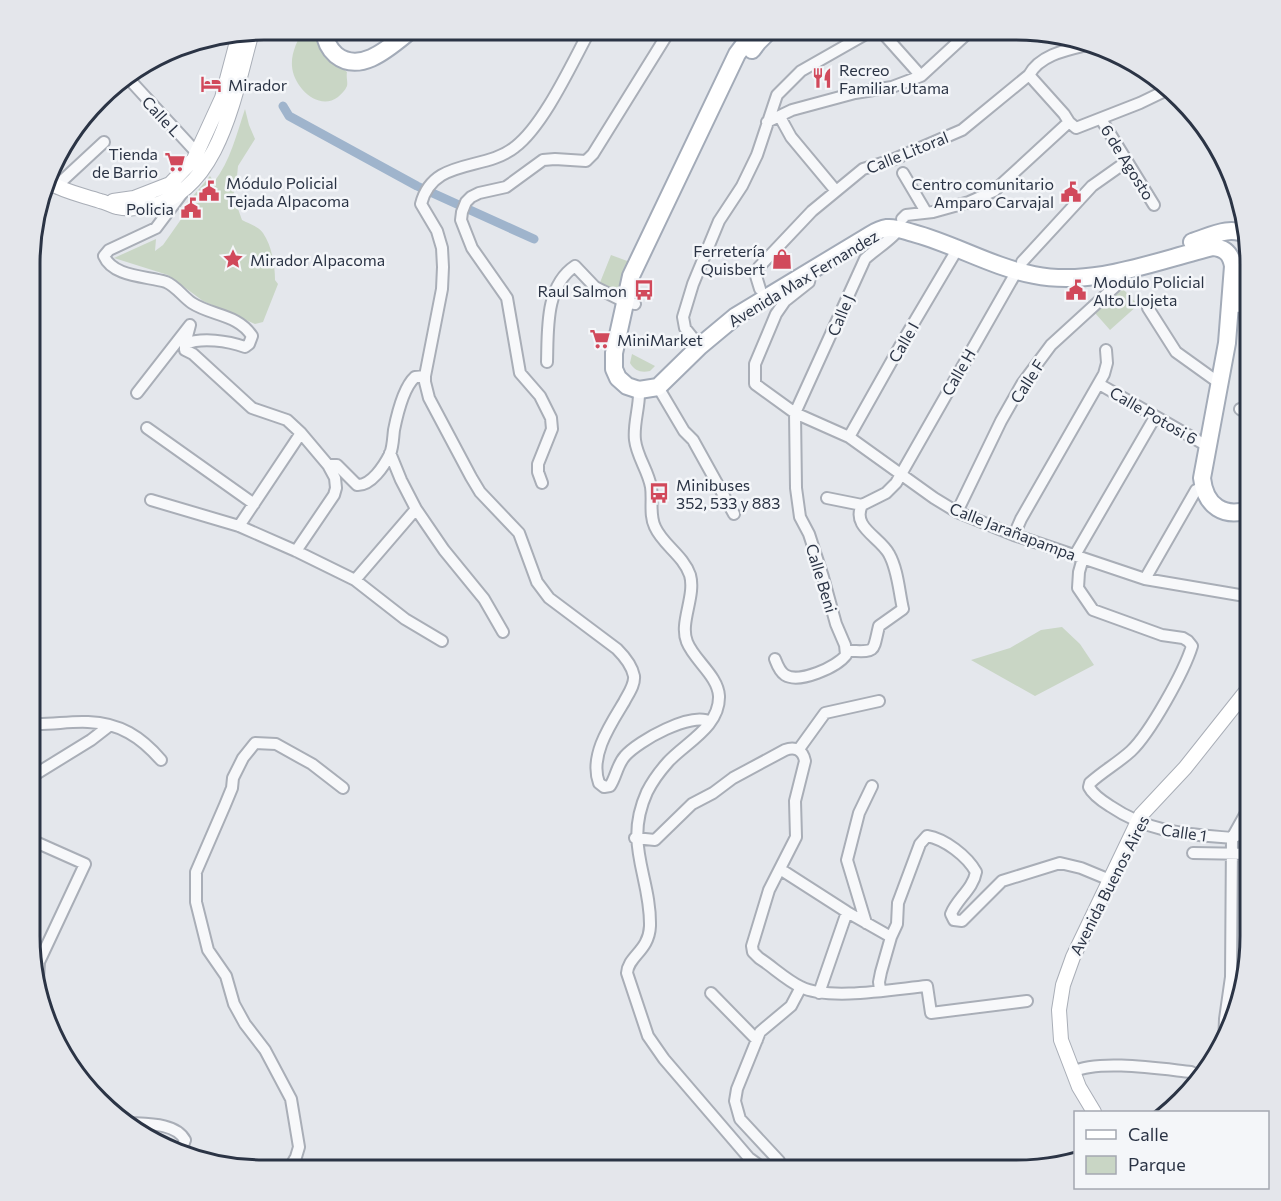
<svg xmlns="http://www.w3.org/2000/svg" width="1281" height="1201" font-family="Commissioner,sans-serif">
<style>
.green{fill:#c9d6c5}
.lines{fill:none;stroke-linecap:round;stroke-linejoin:round}
.canal{stroke:#9fb4cc;stroke-width:9}
.street-casing{stroke:#a9aeb7;stroke-width:14}
.secondary-casing{stroke:#a9aeb7;stroke-width:16}
.primary-casing{stroke:#a3abb8;stroke-width:20}
.street{stroke:#f7f8fa;stroke-width:10}
.secondary{stroke:#fff;stroke-width:14}
.primary{stroke:#fff;stroke-width:16}
.labels{text-anchor:middle;dominant-baseline:central;stroke-width:5;stroke-linejoin:round;paint-order:stroke}
.poi-label{font-size:16px;fill:#2b3445;stroke:#f4f6f9;text-anchor:start}
.street-label{font-size:16px;fill:#2b3445;stroke:#f4f6f9}
.rim{fill:none;stroke:#2b3445;stroke-width:3}
</style>
<rect width="100%" height="100%" fill="#e4e7ec"/>
<!-- green -->
<path class="green" d="M304,30H324L341,67L347,72C346,77 348,82 347,86C345,91 341,94 338,97C318,112 293,86 292,66C291,54 297,40 304,30Z
M245,109L249,125L255,139L238,166L236,186L233,195L242,220C249,224 258,226 263,233C272,246 275,266 275,280L278,284L263,322L255,324L203,301L168,275L114,258L156,239L155,251L163,245L182,218L179,214L182,209L210,176L214,182C230,162 237,133 245,109Z
M611,255L630,262L617,292L599,285Z
M1123,289L1138,305L1110,330L1095,313Z
M632,354L655,366L650,371C641,373 635,371 630,363Z
M1062,627L1080,644L1094,665L1035,696L971,660L1010,648L1041,630Z"/>
<g class="lines">
<!-- canal -->
<path class="canal" d="M283,106L289,116L417,186L534,239"/>
<!-- street casing -->
<g class="street-casing">
<path id="street" d="M880,30L921,76
M1029,75L1064,114L1069,122L1076,128L1140,103L1167,90
M128,78L197,153
M780,117L791,137L836,191
M1101,119L1154,205
M767,122L792,110L855,93L892,87L921,76L971,30
M903,173L926,212
M58,188L63,180L104,142
M183,192L156,228L109,250L104,256C113,277 146,276 166,282C176,286 183,297 192,303C212,316 238,314 252,336L249,344L245,347C228,341 202,337 185,344V350L193,354L252,408L287,420L301,433L328,465L335,478L336,488L334,495L296,551
M902,219L906,215L933,212L969,202L994,191L1069,122
M1022,262L1092,186L1126,162
M805,274L810,277L809,282L785,301L776,314L755,364V384L795,413L849,437L934,498L957,512L1014,535L1145,579L1251,597
M760,289L756,276L759,267L812,211L863,169L892,160L962,130L1029,75C1040,55 1066,50 1087,45
M1148,308L1176,352L1215,380L1221,381
M693,338L685,328L683,317L693,284L719,221L742,186L757,155L777,95L801,71L873,30
M547,362C548,330 545,286 575,266L595,287L625,302L635,304
M425,376V382L429,398L471,477L480,492L519,533L537,582L549,598L617,649C624,656 632,666 634,676C635,685 628,694 624,702C610,725 589,756 599,783L604,787L610,786C616,777 617,765 625,756C638,741 692,711 710,722
M1099,384L1202,443L1209,444
M658,387L684,431L693,440L734,514
M639,390C640,406 633,424 635,440C637,457 648,470 651,487C653,500 649,515 655,527C663,545 683,555 690,575C696,596 679,623 687,642C694,660 718,676 719,696C720,727 685,743 668,762C660,771 652,782 647,792C623,845 651,876 650,926C649,951 628,956 627,973L648,1036L664,1059L749,1158L767,1171
M137,393L190,325L185,344
M1240,409L1251,415
M147,428L254,504
M849,437L903,341L958,248
M390,453L401,480L416,509L444,550L484,599L503,632
M328,465H337L357,485C371,486 384,466 390,454C393,447 393,438 394,430C397,415 403,388 415,377L425,376L442,289L443,267L442,248L437,231L421,204C433,157 484,172 515,147C544,125 572,63 590,30
M542,483L538,472V464L552,429L551,418L540,396L520,373L507,298L472,248L461,220L462,212L466,202L471,197L479,193L506,187L543,160L555,159L586,161L593,154L670,30
M827,498L862,505
M151,500L239,526L296,551L355,580L405,619L442,641
M957,512L1001,421L1022,384L1051,345L1120,282L1121,271
M239,526L301,433
M1014,535L1021,519L1104,374L1107,363L1106,350
M1075,555L1155,417
M1083,558L1079,572L1078,588L1093,610L1162,635L1183,638L1188,641L1192,646C1184,672 1150,733 1131,751C1118,763 1103,771 1090,783L1089,787C1093,795 1102,801 1110,806C1150,833 1186,834 1232,838L1251,804
M1145,579L1196,490L1203,487
M355,580L416,509
M846,651C877,651 872,655 879,626L903,609C899,592 898,570 889,554C880,537 851,527 862,505L886,493L896,483L1014,276L1018,271
M775,659C777,664 779,671 785,675C799,684 837,667 846,655L845,645L836,624L823,577L809,534L800,517L796,488L795,413L865,259C873,251 895,237 899,229
M32,724C51,725 69,721 88,722C120,723 141,737 161,760
M799,749L825,713L879,701
M31,777L91,740L109,726
M635,838L655,840L692,804L713,793L733,778L785,750C795,746 803,750 805,761L795,801L796,837L769,890L752,946L753,952L759,958C773,967 786,980 801,987C829,1001 895,989 927,986L931,1013L1027,1001
M31,840L85,864L39,962L38,980L49,1027
M1193,853L1251,854
M780,869L847,912L891,937
M866,923L847,860L859,813L872,786
M880,990L879,982L881,972L891,937L897,924L898,903L920,844L927,836C945,839 967,856 976,872C973,889 957,899 951,914L954,920L962,921L1002,881L1060,863L1081,868L1110,880
M711,993L757,1040
M819,993L847,912
M1224,1044L1225,1019L1231,977L1232,838L1251,829
M1073,1072C1098,1059 1162,1069 1191,1072L1199,1076
M130,1123C147,1124 176,1123 185,1140L182,1148L177,1151
M288,1171L296,1157L299,1147L291,1099L265,1050L245,1024L234,1004L226,976L208,950L196,902V872L225,805L232,788L233,778L243,758L255,743L276,744L312,764L343,788
M783,1171L779,1161L740,1119L735,1101L737,1089L760,1032L791,1006L801,987"/>
</g>
<!-- secondary casing -->
<g class="secondary-casing">
<path id="secondary" d="M48,182C65,192 82,195 100,201C106,202 111,206 117,207C128,210 139,208 150,206C221,191 235,90 252,32
M113,201L134,198L170,184L194,159L222,98L239,34
M1094,1112L1079,1087L1061,1040L1059,1010L1063,985L1073,957L1141,815L1185,768L1251,685"/>
</g>
<!-- primary casing -->
<g class="primary-casing">
<path id="primary" d="M324,30C325,40 328,48 336,55C361,75 391,46 411,30
M755,30L737,54L631,276L614,353V369L618,378L627,386L639,390L658,387L700,346L736,316L870,235C875,232 880,229 887,228C896,227 905,231 913,233C954,244 992,267 1034,275C1094,287 1155,261 1213,247C1225,248 1231,254 1233,266L1227,343L1202,478C1205,506 1224,519 1251,509
M752,50L758,42L770,30
M1192,242C1209,237 1231,224 1248,236
M1240,304L1241,291L1250,260"/>
</g>
<!-- street -->
<use href="#street" class="street"/>
<!-- secondary -->
<use href="#secondary" class="secondary"/>
<!-- primary -->
<use href="#primary" class="primary"/>
</g>
<!-- icons -->
<defs>
<g id="restaurant-bare" transform="scale(1.62)"><path d="M-5-6h1v4h1v-4h1v4h1v-4h1v5L-1.5 .5V6h-2V.5L-5-1ZM5-6V6H3V1.5H1.5Q1.5-4 5-6Z" fill="#d1495b" stroke="#f4f6f9" stroke-width="2.5" paint-order="stroke"/></g>
<g id="hotel-bare" transform="scale(1.62)"><path d="M-6-4.5h1.5V1H6V5H4.5V3h-9V5H-6ZM-4 0a1.8 1.8 0 1 1 3.6 0ZM.5 0V-2.5h3Q6-2.5 6 0Z" fill="#d1495b" stroke="#f4f6f9" stroke-width="2.5" paint-order="stroke"/></g>
<g id="supermarket-bare" transform="scale(1.62)"><path d="M-6-5.5h2.5l.6 2H6L4.5 2H-2.5L-4.4-4H-6ZM-1.5 3.2a1.3 1.3 0 1 0 .1 0ZM3 3.2a1.3 1.3 0 1 0 .1 0Z" fill="#d1495b" stroke="#f4f6f9" stroke-width="2.5" paint-order="stroke"/></g>
<g id="civic-bare" transform="scale(1.62)"><path d="M-.6-6.5H3V-4.5H.6V-3L4-1V1h2V6H-6V1h2V-1L-.6-3ZM-1.2 2.5V6h2.4V2.5Z" fill="#d1495b" stroke="#f4f6f9" stroke-width="2.5" paint-order="stroke"/></g>
<g id="sight-bare" transform="scale(1.62)"><path d="M0-6L1.8-2.2L6-1.7L2.9 1.2L3.7 5.4L0 3.3L-3.7 5.4L-2.9 1.2L-6-1.7L-1.8-2.2Z" fill="#d1495b" stroke="#f4f6f9" stroke-width="2.5" paint-order="stroke"/></g>
<g id="shop-bare" transform="scale(1.62)"><path d="M-5-2.5h2.3a2.7 3.5 0 0 1 5.4 0H5L5.5 6h-11ZM-1.5-2.5h3a1.5 2.3 0 0 0-3 0Z" fill="#d1495b" stroke="#f4f6f9" stroke-width="2.5" paint-order="stroke"/></g>
<g id="bus-bare" transform="scale(1.62)"><path d="M-5-6H5V4H4V6H2V4H-2V6H-4V4H-5ZM-3.5-4V0h7V-4ZM-3.5 1.2v1.5H-2V1.2ZM2 1.2v1.5H3.5V1.2Z" fill="#d1495b" stroke="#f4f6f9" stroke-width="2.5" paint-order="stroke"/></g>
</defs>
<g fill-rule="evenodd">
<use href="#restaurant-bare" x="822" y="78"/>
<use href="#hotel-bare" x="211" y="84"/>
<use href="#supermarket-bare" x="175" y="162"/>
<use href="#civic-bare" x="209" y="191"/>
<use href="#civic-bare" x="1071" y="192"/>
<use href="#civic-bare" x="191" y="208"/>
<use href="#sight-bare" x="233" y="259"/>
<use href="#shop-bare" x="782" y="259"/>
<use href="#bus-bare" x="644" y="290"/>
<use href="#civic-bare" x="1076" y="290"/>
<use href="#supermarket-bare" x="600" y="339"/>
<use href="#bus-bare" x="659" y="493"/>
</g>
<g class="labels">
<!-- poi labels -->
<g class="poi-label">
<text x="839" y="69">Recreo<tspan x="839" dy="18">Familiar Utama</tspan></text>
<text x="228" y="84">Mirador</text>
<text x="158" y="153" text-anchor="end">Tienda<tspan x="158" dy="18">de Barrio</tspan></text>
<text x="226" y="182">Módulo Policial<tspan x="226" dy="18">Tejada Alpacoma</tspan></text>
<text x="1054" y="183" text-anchor="end">Centro comunitario<tspan x="1054" dy="18">Amparo Carvajal</tspan></text>
<text x="174" y="208" text-anchor="end">Policia</text>
<text x="765" y="250" text-anchor="end">Ferretería<tspan x="765" dy="18">Quisbert</tspan></text>
<text x="250" y="259">Mirador Alpacoma</text>
<text x="1093" y="281">Modulo Policial<tspan x="1093" dy="18">Alto Llojeta</tspan></text>
<text x="627" y="290" text-anchor="end">Raul Salmon</text>
<text x="617" y="339">MiniMarket</text>
<text x="676" y="484">Minibuses<tspan x="676" dy="18">352, 533 y 883</tspan></text>
</g>
<!-- street labels -->
<g class="street-label">
<text transform="translate(162 116) rotate(47)">Calle L</text>
<text transform="translate(907 152) rotate(-22)">Calle Litoral</text>
<text transform="translate(1128 162) rotate(58)">6 de Agosto</text>
<text transform="translate(803 278) rotate(-31)">Avenida Max Fernandez</text>
<text transform="translate(840 315) rotate(-67)">Calle J</text>
<text transform="translate(903 342) rotate(-60)">Calle I</text>
<text transform="translate(958 372) rotate(-60)">Calle H</text>
<text transform="translate(1027 381) rotate(-57)">Calle F</text>
<text transform="translate(1154 415) rotate(30)">Calle Potosi 6</text>
<text transform="translate(1013 531) rotate(21)">Calle Jarañapampa</text>
<text transform="translate(822 578) rotate(73)">Calle Beni</text>
<text transform="translate(1184 832) rotate(8)">Calle 1</text>
<text transform="translate(1109 885) rotate(-63)">Avenida Buenos Aires</text>
</g>
</g>
<!-- crop -->
<path d="M0 0H1281V1201H0ZM264 40H1016A224 224 0 0 1 1240 264V936A224 224 0 0 1 1016 1160H264A224 224 0 0 1 40 936V264A224 224 0 0 1 264 40Z" fill="#e4e6eb" fill-rule="evenodd"/>
<path class="rim" d="M264 40H1016A224 224 0 0 1 1240 264V936A224 224 0 0 1 1016 1160H264A224 224 0 0 1 40 936V264A224 224 0 0 1 264 40Z"/>
<!-- legend -->
<rect x="1074" y="1111" width="195" height="78" fill="#f4f6f9" stroke="#a4a8b1" stroke-width="1.5"/>
<rect x="1086" y="1130" width="30" height="9" fill="#ffffff" stroke="#a4a8b1" stroke-width="1.5"/>
<text x="1128" y="1141" font-size="18" fill="#2b3445">Calle</text>
<rect x="1086" y="1156" width="30" height="18" fill="#c9d6c5" stroke="#a4a8b1" stroke-width="1.5"/>
<text x="1128" y="1171" font-size="18" fill="#2b3445">Parque</text>
</svg>
